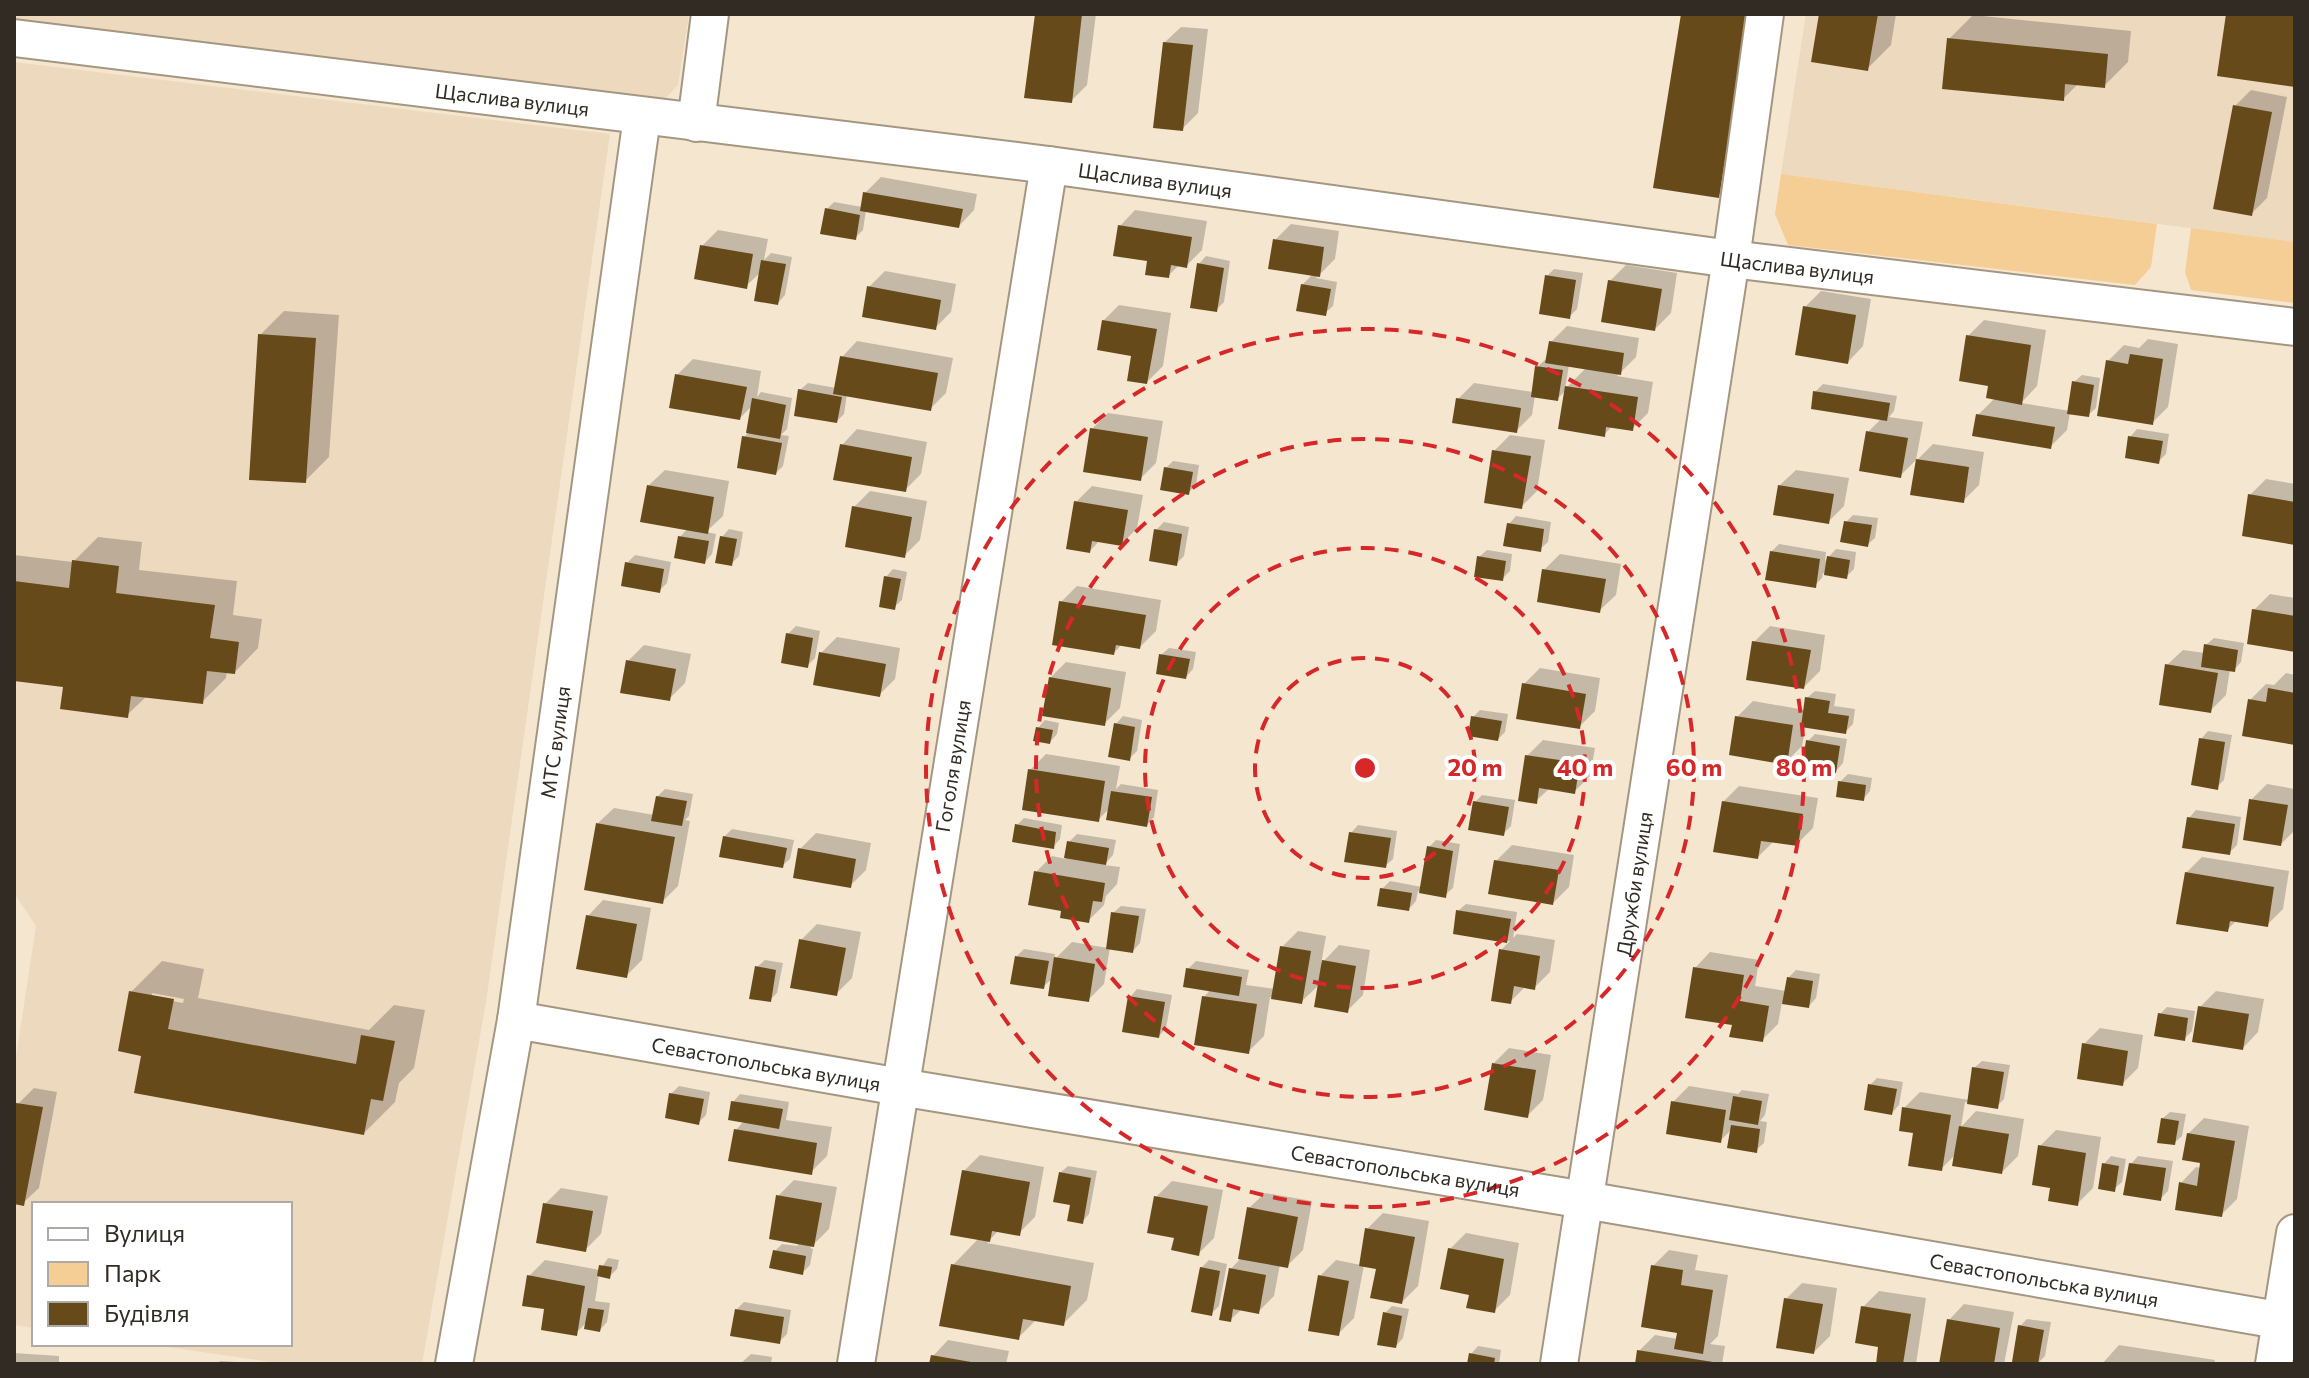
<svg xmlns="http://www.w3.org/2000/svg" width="2309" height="1378" font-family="Commissioner,sans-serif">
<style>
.built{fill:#edd9be}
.green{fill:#f5ce96}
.shadow{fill:#0003;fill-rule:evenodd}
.building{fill:#674a1a}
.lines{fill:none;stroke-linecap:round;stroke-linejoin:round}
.minor-casing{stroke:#a49682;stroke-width:40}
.minor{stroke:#fff;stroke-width:36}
.ring{fill:none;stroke:#d62828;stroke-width:4;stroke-dasharray:14 10}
.labels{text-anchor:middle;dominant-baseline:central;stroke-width:8;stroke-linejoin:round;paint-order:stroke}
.street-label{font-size:20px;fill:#312b23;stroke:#fff}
.centre{fill:#d62828;stroke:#fff;stroke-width:4}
.ring-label{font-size:24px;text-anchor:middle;font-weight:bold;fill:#d62828;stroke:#fff;stroke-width:8;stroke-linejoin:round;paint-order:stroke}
</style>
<rect width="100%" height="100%" fill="#f5e6d0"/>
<!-- built -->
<path class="built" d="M14,14H689L678,85L661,103L14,20Z
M1806,14H2295V242L1781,174Z
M14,62L610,134L486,1002L422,1364H285L147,1344H290V1204H34V1328L14,1325V1070L36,926L14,893Z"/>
<!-- green -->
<path class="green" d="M1781,174L2157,224L2151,267L2135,285L1788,245L1775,214Z
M2191,228L2295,242V303L2191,290L2185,272Z"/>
<!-- shadow -->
<path class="shadow" d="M1037,14H1096L1087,85L1071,101Z
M1683,14H1767L1742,172L1718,196Z
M1821,14H1896L1891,45L1867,69Z
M1973,15L2131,31L2128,62L2104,86L2079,83L2063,99L1949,39Z
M1181,27L1208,29L1198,113L1182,129L1165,42Z
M2251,90L2287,97L2267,198L2251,214L2235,106Z
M881,177L977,194L974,210L959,226L866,210L863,230L855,238L827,209L834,202L862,207L865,193Z
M1135,210L1207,221L1202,250L1186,266L1180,264L1168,276L1120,226Z
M1291,224L1339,231L1335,259L1316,278L1337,282L1333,306L1325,313L1302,285L1313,274L1275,240Z
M718,230L768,239L764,260L771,253L792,257L785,295L778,303L762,271L746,286L702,246Z
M1206,256L1230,261L1224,302L1216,310L1199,264Z
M1626,265L1677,273L1671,313L1655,329L1610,281Z
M1554,269L1583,273L1577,309L1570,316L1547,276Z
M885,271L956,284L951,312L935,328L869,287Z
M1821,291L1871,299L1863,346L1848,362L1805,307Z
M1119,305L1171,313L1163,366L1147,382L1133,354L1103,321Z
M284,311L339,315L329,457L305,481L260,335Z
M1984,320L2046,330L2037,386L2021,403L2070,411L2074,382L2082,375L2100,378L2096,408L2088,415L2070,412L2067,430L2051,446L1978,415L1995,398L1968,336Z
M1567,326L1639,338L1636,357L1617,376L1653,382L1648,413L1632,429L1612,426L1604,435L1567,389L1557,399L1535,395L1532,415L1516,431L1458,399L1474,383L1533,392L1537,367L1545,360H1548L1551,342ZM1569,365L1586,368L1565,389Z
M2148,339L2178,344L2168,407L2152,423L2108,361L2124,345L2139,348Z
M857,341L953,358L946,393L930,409L847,394L844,414L837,421L800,390L808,383L836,388L842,357Z
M693,359L761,371L757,397L761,392L792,398L787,429L781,435L789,436L783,466L776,473L744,437L748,433L753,405L740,418L677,375Z
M1823,384L1897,396L1894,411L1889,417L1923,422L1916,460L1900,476L1868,432L1882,418L1815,392Z
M1108,413L1163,421L1156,463L1140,479L1092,429Z
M857,429L927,442L921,474L905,490L842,445Z
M2137,429L2169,434L2166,454L2158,462L2130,437Z
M1510,435L1545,440L1537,491L1521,507L1494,451Z
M1933,444L1984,452L1979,485L1963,501L1917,460Z
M1173,461L1199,465L1196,485L1188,493L1166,468Z
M665,470L729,481L723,516L706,532L716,534L712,554L705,562L680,537L688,528L649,485Z
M1796,470L1849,478L1844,506L1828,522L1780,485Z
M2266,479L2295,484V543L2250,495Z
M1092,486L1143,495L1137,528L1122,544L1100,540L1090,551L1076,502Z
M870,491L927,501L920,540L904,556L854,507Z
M1853,515L1878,518L1875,538L1867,545L1846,522Z
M1516,516L1551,522L1548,542L1540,549L1509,524Z
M1164,522L1189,527L1184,556L1176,564L1156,530Z
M729,529L743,532L739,556L731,564L722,537Z
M98,537L142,542L139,570L237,581L233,615L262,619L258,648L235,672L227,671L226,678L202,702L147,696L127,715L65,685L14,679V555L73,562Z
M1779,544L1826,552L1825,561L1836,549L1856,552L1854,569L1846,577L1823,573L1822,578L1815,585L1771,552Z
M1487,550L1512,554L1510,571L1502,579L1479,557Z
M1560,554L1621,564L1616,595L1600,610L1544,570Z
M635,555L671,562L667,583L659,591L627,563Z
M893,569L907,572L902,600L894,607L886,577Z
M1077,586L1161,600L1156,631L1140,647L1122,644L1114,653L1061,602Z
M2270,594L2295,598V650L2254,610Z
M796,626L820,631L815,658L807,666L788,634Z
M1770,626L1825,635L1820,671L1804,687L1754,642Z
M837,637L900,648L895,679L879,695L821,653Z
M2214,638L2244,643L2241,662L2234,670L2230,669L2226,695L2210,711L2167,665L2183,650L2205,653L2206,645Z
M644,645L691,654L685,683L669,699L628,661Z
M1169,648L1196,652L1193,669L1186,677L1161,655Z
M1066,662L1126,672L1120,708L1104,724L1050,678Z
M1540,668L1600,678L1595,711L1579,727L1524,684Z
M2286,673L2295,675V743L2250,700L2266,684L2274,685Z
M1815,691L1836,694L1834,706L1855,709L1853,724L1845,732L1806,725L1802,746L1786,762L1737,717L1753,701L1805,710L1807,698Z
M1480,710L1508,714L1505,732L1498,739L1473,717Z
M1123,716L1142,720L1137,751L1129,759L1116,724Z
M1045,720L1059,723L1057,734L1050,742L1038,728Z
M2208,731L2232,735L2224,780L2217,787L2201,739Z
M1815,734L1847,739L1843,763L1836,771L1808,741Z
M1543,740L1595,748L1590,776L1574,792L1550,788L1536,801L1527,756Z
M1046,754L1120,766L1116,789L1121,784L1158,790L1154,817L1147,825L1111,807L1098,820L1030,770Z
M1848,774L1872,778L1870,791L1863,799L1840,782Z
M2267,784L2295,789V830L2281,844L2251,800Z
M1739,786L1818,798L1813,828L1797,844L1774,841L1758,857L1723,802Z
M665,789L693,794L689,816L685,820L690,821L678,886L662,902L598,823L614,808L654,815L657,797Z
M1482,795L1515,800L1511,826L1503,834L1475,802Z
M2196,810L2241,817L2237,845L2229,853L2189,818Z
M1024,818L1062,825L1060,839L1053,847L1017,825Z
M1358,825L1397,831L1393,859L1385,866L1351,833Z
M732,829L794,840L790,859L782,866L724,837Z
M816,833L871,843L866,870L850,886L800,849Z
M1077,834L1116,840L1113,855L1104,865L1120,867L1117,884L1106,896L1104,905L1088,921L1063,909L1036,872L1052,856L1066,859L1069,842Z
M1436,840L1460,844L1453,888L1445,895L1418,891L1416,901L1409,909L1382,889L1390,881L1422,887L1429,847Z
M1512,845L1574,855L1569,887L1553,903L1496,861Z
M2202,857L2289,871L2283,909L2267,925L2237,920L2227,930L2186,873Z
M603,900L651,908L642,960L626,976L588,916Z
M1466,904L1517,912L1513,938L1517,934L1555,940L1550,972L1534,988L1526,986L1510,1002L1501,950L1510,941L1455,932L1458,911Z
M1121,906L1146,909L1140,943L1133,951L1110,947L1104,984L1088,1000L1053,978L1043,987L1017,956L1024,949L1055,954L1054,960L1072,942L1108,948L1113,913Z
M817,924L861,932L852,978L836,994L801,940Z
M1298,931L1326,936L1321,964L1339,945L1370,950L1363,995L1347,1011L1320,984L1301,1002L1270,997L1264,1036L1248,1052L1204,997L1211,989L1188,969L1196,961L1249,970L1246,985L1275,989L1282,947Z
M1710,952L1759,960L1755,986L1786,991L1788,978L1796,970L1820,974L1816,998L1809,1006L1782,1002L1778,1024L1762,1040L1734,1023L1695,968Z
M765,960L783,963L777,993L770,1000L757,967Z
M162,961L204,969L198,998L369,1030L394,1005L425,1010L414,1068L399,1083L395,1102L364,1133L144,1054L131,992ZM152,993L184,999L183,1003L152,997Z
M1137,989L1172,995L1166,1028L1159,1036L1130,997Z
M2216,991L2264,999L2258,1032L2243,1048L2200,1007Z
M2167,1007L2195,1011L2192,1031L2184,1039L2160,1014Z
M2100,1028L2143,1035L2138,1068L2122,1084L2084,1044Z
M1509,1048L1551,1055L1543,1100L1527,1116L1493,1064Z
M1982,1061L2010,1065L2004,1099L1997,1106L1965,1102L1961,1127L1976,1111L2024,1119L2018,1156L2002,1172L1956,1154L1941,1169L1915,1131L1904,1108L1920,1092L1969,1100L1974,1068Z
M1877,1078L1903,1082L1899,1105L1892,1113L1870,1085Z
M679,1086L710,1092L706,1115L699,1122L671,1094Z
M1689,1086L1738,1094L1742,1090L1769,1094L1765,1115L1760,1121L1767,1122L1764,1143L1756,1150L1732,1129L1720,1141L1673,1102Z
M34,1088L57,1092L39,1188L23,1203L14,1202V1124L18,1104Z
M740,1094L789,1102L786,1120L832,1127L827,1156L811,1172L736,1130L744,1121L733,1102Z
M2170,1112L2186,1114L2182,1136L2174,1143L2162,1119Z
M2204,1118L2249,1126L2237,1199L2221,1215L2181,1183L2196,1167L2201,1168L2202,1161L2188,1134Z
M2056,1130L2101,1137L2093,1188L2077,1204L2053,1186L2040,1146Z
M980,1155L1044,1167L1035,1217L1019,1233L999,1230L987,1243L1094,1263L1087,1300L1063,1324L1037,1319L1018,1338L953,1265L979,1238L964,1171Z
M2111,1156L2126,1159L2122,1182L2114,1189L2104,1164Z
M2138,1156L2173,1161L2168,1191L2160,1199L2131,1164Z
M1068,1166L1097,1171L1089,1214L1082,1222L1060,1173Z
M794,1180L837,1187L829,1229L810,1248L813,1249L810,1265L803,1272L775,1251L782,1244L798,1246L778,1196Z
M1172,1181L1223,1190L1214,1238L1198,1254L1176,1236L1156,1197Z
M561,1188L608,1196L601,1234L585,1250L545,1204Z
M1265,1193L1312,1201L1303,1250L1287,1266L1280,1264L1274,1296L1258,1312L1242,1309L1230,1320L1231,1269L1242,1257L1249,1208Z
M1383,1213L1429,1221L1418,1286L1402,1302L1378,1268L1364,1265L1354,1318L1338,1334L1320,1276L1336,1260L1361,1265L1367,1229Z
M1466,1233L1519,1243L1510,1295L1494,1311L1450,1249Z
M1669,1250L1698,1255L1695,1270L1728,1275L1718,1336L1710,1344L1725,1346L1722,1364H1637L1639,1351L1655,1335L1678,1339L1679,1332L1653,1266Z
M608,1258L619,1260L617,1269L609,1277L599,1275L595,1301L610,1303L607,1322L600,1330L587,1322L576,1333L546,1308L529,1276L545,1260L600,1270Z
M1209,1260L1227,1264L1219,1306L1211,1314L1201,1268Z
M1802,1283L1837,1288L1830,1336L1814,1352L1786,1299Z
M1879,1291L1926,1298L1916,1364H1878L1881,1345L1863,1307Z
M744,1302L791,1310L787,1334L779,1342L736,1310Z
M1964,1304L2014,1312L2004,1364H1941L1949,1320Z
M1392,1306L1409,1309L1403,1338L1396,1346L1385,1313Z
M2027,1319L2051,1322L2045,1356L2037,1364L2014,1360L2020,1326Z
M948,1340L1009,1351L1006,1364H931L933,1356Z
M2119,1345L2215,1360L2214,1364H2102Z
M1478,1346L1501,1350L1499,1364H1469L1471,1354Z
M14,1353L59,1356V1364H14Z
M751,1354L772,1357L771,1364H740Z
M220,1361L254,1363L217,1364Z"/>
<!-- building -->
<path class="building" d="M1035,14H1082L1072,103L1024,98Z
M1681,14H1748L1719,198L1653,188Z
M1819,14H1878L1868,71L1811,62Z
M2226,14H2295V87L2217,76Z
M1947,38L2108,54L2105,88L2065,84L2064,101L1942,89Z
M1163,42L1193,45L1183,131L1153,128Z
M2233,105L2272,112L2252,216L2213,209Z
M863,192L963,209L959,228L860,211Z
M825,208L860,215L856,240L820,234Z
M1118,225L1192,237L1187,268L1171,265L1169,278L1145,275L1147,261L1113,256Z
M1273,239L1324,247L1320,277L1268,269Z
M700,245L753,254L747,289L694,279Z
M761,260L786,264L778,305L754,301Z
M1197,263L1224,268L1217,312L1190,308Z
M1545,275L1576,280L1570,319L1539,314Z
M1608,280L1662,289L1655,331L1601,322Z
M1301,284L1331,289L1326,316L1296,311Z
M867,286L941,300L936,330L862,317Z
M1803,306L1856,315L1848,364L1795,355Z
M1102,320L1157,329L1147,384L1127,381L1131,356L1097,350Z
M258,334L316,338L306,483L249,480Z
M1966,335L2031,345L2022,405L1986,398L1988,386L1959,381Z
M1549,341L1624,353L1621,375L1545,363Z
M2130,354L2163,359L2153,425L2097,416L2106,360L2128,364Z
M840,356L938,373L931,411L833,394Z
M1535,366L1563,370L1558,401L1531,397Z
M675,374L747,387L740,420L669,408Z
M2072,381L2094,385L2089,417L2067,414Z
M1565,386L1638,397L1633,431L1606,427L1605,437L1558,429Z
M798,389L842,397L837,423L794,416Z
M1813,391L1890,403L1887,421L1811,409Z
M752,398L786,405L780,439L746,433Z
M1456,398L1521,408L1517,433L1452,423Z
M1976,414L2055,427L2051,449L1972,436Z
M1090,428L1148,437L1141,481L1083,472Z
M1866,431L1908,438L1901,478L1859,471Z
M742,436L782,443L776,475L737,468Z
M2128,436L2163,441L2159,464L2125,458Z
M840,444L912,457L906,492L833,480Z
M1492,450L1531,456L1522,509L1484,503Z
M1916,459L1969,467L1964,503L1910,495Z
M1164,467L1193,472L1189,495L1160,490Z
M647,485L714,497L708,534L640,522Z
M1778,485L1834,494L1829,524L1773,515Z
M2248,494L2295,502V545L2242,536Z
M1074,501L1128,510L1122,546L1092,541L1090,553L1066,549Z
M852,506L912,517L905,558L845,547Z
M1844,521L1872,525L1868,547L1840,542Z
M1507,523L1544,529L1541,552L1503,546Z
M1154,529L1182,534L1177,566L1149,561Z
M678,536L709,541L705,564L674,558Z
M720,536L737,539L732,566L715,563Z
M1770,551L1820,559L1816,588L1765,580Z
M1477,556L1506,561L1503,581L1474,577Z
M1827,556L1850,560L1847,579L1824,575Z
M72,560L119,566L116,593L215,605L210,638L239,642L235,674L207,671L203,704L131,696L128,718L60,709L63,687L14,681V581L69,588Z
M625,562L664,569L660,593L621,586Z
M1542,569L1606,579L1600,613L1537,602Z
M884,576L901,579L895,610L879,607Z
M1059,601L1146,615L1140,649L1116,645L1114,655L1052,645Z
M2252,609L2295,616V652L2247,644Z
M786,633L813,638L808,668L781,663Z
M1752,641L1811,650L1804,689L1746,680Z
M2204,644L2238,650L2235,672L2201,667Z
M819,652L886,664L880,697L813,685Z
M1159,654L1190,659L1186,679L1156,674Z
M626,660L676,669L670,701L620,693Z
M2165,664L2218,673L2211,713L2159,705Z
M1049,677L1111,688L1105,726L1042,716Z
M1522,683L1586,694L1580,729L1516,719Z
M2268,688L2295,693V745L2242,736L2248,699L2266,702Z
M1805,697L1830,701L1828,713L1849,716L1846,734L1801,727Z
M1471,716L1502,721L1498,741L1468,736Z
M1735,716L1793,725L1787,765L1729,755Z
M1114,723L1135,727L1130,761L1108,757Z
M1036,727L1053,730L1050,744L1033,741Z
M2199,738L2225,742L2218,790L2191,785Z
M1806,740L1840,746L1836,773L1802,768Z
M1525,755L1580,763L1575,794L1539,788L1537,804L1518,801Z
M1028,769L1105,781L1099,822L1022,810Z
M1838,781L1866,785L1864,801L1836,797Z
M1111,791L1152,797L1147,827L1106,820Z
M656,796L687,801L682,826L651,821Z
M2249,799L2288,805L2281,846L2243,840Z
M1473,801L1509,807L1504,836L1468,830Z
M1722,801L1803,814L1798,846L1761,841L1758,859L1713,852Z
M2187,817L2235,824L2230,855L2182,848Z
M596,823L675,837L663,904L584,890Z
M1015,824L1056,832L1054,849L1012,842Z
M1349,832L1391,838L1386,868L1344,862Z
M723,836L787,848L783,868L719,857Z
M1067,841L1109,848L1106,865L1064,858Z
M1427,846L1453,851L1446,898L1419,893Z
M798,848L856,859L851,888L793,878Z
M1494,860L1559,870L1553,905L1488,894Z
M1034,871L1105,883L1102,902L1093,901L1089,923L1060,918L1061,911L1028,905Z
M2185,872L2274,887L2268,927L2230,921L2228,932L2176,924Z
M1380,888L1412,893L1409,911L1377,906Z
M1456,910L1511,919L1507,943L1453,934Z
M1111,912L1139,916L1133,953L1106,949Z
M586,915L637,924L627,978L576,969Z
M799,939L846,948L837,996L790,988Z
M1280,946L1311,951L1302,1004L1271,999Z
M1499,949L1540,956L1535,990L1514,986L1511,1004L1491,1001Z
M1015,956L1049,961L1044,989L1010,984Z
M1054,957L1095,964L1089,1002L1048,996Z
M1322,960L1356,966L1348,1013L1314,1007Z
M755,966L776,970L771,1002L749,999Z
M1693,967L1744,975L1740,1001L1769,1006L1763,1042L1729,1037L1732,1025L1685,1018Z
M1186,968L1242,977L1239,996L1183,987Z
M1787,977L1813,981L1809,1008L1782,1004Z
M129,991L174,999L168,1029L356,1064L361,1035L395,1041L383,1101L371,1099L364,1135L134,1093L141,1056L118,1051Z
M1128,996L1165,1002L1159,1038L1122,1032Z
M1202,996L1257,1004L1249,1054L1194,1045Z
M2198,1006L2249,1014L2243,1050L2192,1042Z
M2158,1013L2188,1018L2185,1041L2154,1036Z
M2082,1043L2128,1051L2123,1086L2077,1079Z
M1492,1063L1536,1070L1528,1118L1484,1110Z
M1972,1067L2004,1072L1998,1109L1967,1104Z
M1868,1084L1897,1089L1892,1115L1864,1110Z
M669,1093L704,1099L699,1125L665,1118Z
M1733,1096L1762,1101L1758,1125L1729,1120Z
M731,1101L783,1109L779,1129L728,1120Z
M1671,1101L1726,1110L1721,1143L1666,1134Z
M16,1103L43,1107L24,1206L14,1204Z
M1902,1107L1951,1115L1942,1171L1908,1166L1913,1133L1899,1131Z
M2161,1118L2179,1121L2175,1145L2157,1143Z
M1731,1125L1760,1129L1757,1153L1727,1148Z
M1959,1126L2009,1134L2002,1174L1952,1166Z
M734,1129L817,1143L812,1175L728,1161Z
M2187,1133L2235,1141L2222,1217L2175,1210L2179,1182L2197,1186L2200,1163L2182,1160Z
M2038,1145L2086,1153L2078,1206L2048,1201L2050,1188L2032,1185Z
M2102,1163L2119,1166L2115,1192L2098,1189Z
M2129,1163L2166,1168L2161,1201L2123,1195Z
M962,1170L1030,1182L1020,1236L992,1231L990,1242L950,1235Z
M1059,1172L1091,1178L1083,1224L1067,1221L1070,1205L1053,1202Z
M776,1195L822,1203L814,1247L769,1239Z
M1154,1196L1208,1206L1199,1256L1171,1250L1174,1238L1147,1233Z
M543,1203L593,1211L586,1252L536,1243Z
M1247,1207L1298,1217L1288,1268L1238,1259Z
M1365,1228L1415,1237L1402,1304L1370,1298L1376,1269L1359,1266Z
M1448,1248L1504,1259L1495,1313L1466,1308L1469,1295L1440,1289Z
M773,1250L806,1256L803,1275L769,1268Z
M951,1264L1071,1286L1064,1326L1023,1319L1019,1340L939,1326Z
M599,1265L612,1267L610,1279L597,1276Z
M1651,1265L1683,1270L1681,1285L1713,1290L1703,1354L1674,1349L1677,1333L1641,1327Z
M1200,1267L1220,1271L1212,1316L1191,1312Z
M1229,1268L1266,1275L1259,1314L1233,1309L1231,1322L1219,1320Z
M527,1275L585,1286L577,1336L541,1330L544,1309L522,1306Z
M1318,1275L1349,1281L1339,1336L1308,1331Z
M1784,1298L1823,1304L1814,1354L1776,1348Z
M1861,1306L1911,1314L1903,1364H1876L1878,1347L1855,1343Z
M588,1308L604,1310L600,1332L584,1329Z
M735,1309L784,1317L780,1344L730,1336Z
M1383,1312L1402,1316L1396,1348L1377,1345Z
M1947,1319L2000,1328L1994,1364H1939Z
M2018,1325L2044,1330L2038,1364L2012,1362Z
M1637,1350L1713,1362V1364H1635Z
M1469,1353L1495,1358L1494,1364H1467Z
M931,1355L971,1362V1364H929Z"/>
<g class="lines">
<!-- minor casing -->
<g class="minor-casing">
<g id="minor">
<path id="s1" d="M14,38L1049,165L1731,259L2295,327"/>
<path d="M696,123L710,14"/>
<path id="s2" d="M516,1020L900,1087L1585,1200L2295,1323"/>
<path id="s3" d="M454,1364L516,1020L642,117"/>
<path id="s4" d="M856,1364L1049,165"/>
<path id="s5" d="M1559,1364L1731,259L1765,14"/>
<path d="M2274,1364L2295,1233"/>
</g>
</g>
<!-- minor -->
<use href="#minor" class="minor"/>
</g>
<!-- distance rings -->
<g class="ring">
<circle cx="1365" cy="768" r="110"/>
<circle cx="1365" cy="768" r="220"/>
<circle cx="1365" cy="768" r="329"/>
<circle cx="1365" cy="768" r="439"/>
</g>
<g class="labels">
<!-- street labels -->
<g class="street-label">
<text stroke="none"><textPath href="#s1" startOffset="502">Щаслива вулиця</textPath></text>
<text stroke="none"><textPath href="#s1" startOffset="1150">Щаслива вулиця</textPath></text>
<text stroke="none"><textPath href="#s1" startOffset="1798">Щаслива вулиця</textPath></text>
<text stroke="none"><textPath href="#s3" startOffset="630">МТС вулиця</textPath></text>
<text stroke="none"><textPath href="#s4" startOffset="606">Гоголя вулиця</textPath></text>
<text stroke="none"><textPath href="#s5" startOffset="486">Дружби вулиця</textPath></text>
<text stroke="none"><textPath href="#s2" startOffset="254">Севастопольська вулиця</textPath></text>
<text stroke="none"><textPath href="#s2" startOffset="902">Севастопольська вулиця</textPath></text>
<text stroke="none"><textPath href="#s2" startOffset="1550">Севастопольська вулиця</textPath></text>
</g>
</g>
<circle cx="1365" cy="768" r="12" class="centre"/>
<g class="ring-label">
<text x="1475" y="776">20 m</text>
<text x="1585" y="776">40 m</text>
<text x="1694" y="776">60 m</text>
<text x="1804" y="776">80 m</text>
</g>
<!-- border -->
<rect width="2309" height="1378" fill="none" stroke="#312b23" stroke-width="32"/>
<!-- legend -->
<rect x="32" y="1202" width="260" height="144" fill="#ffffff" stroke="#adaaa7" stroke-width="2"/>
<rect x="48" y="1228" width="40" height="12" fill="#ffffff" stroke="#adaaa7" stroke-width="2"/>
<text x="104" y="1242" font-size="24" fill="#312b23">Вулиця</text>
<rect x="48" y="1262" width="40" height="24" fill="#f5ce96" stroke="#adaaa7" stroke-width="2"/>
<text x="104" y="1282" font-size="24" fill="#312b23">Парк</text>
<rect x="48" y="1302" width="40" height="24" fill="#674a1a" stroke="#adaaa7" stroke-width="2"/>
<text x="104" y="1322" font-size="24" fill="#312b23">Будівля</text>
</svg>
